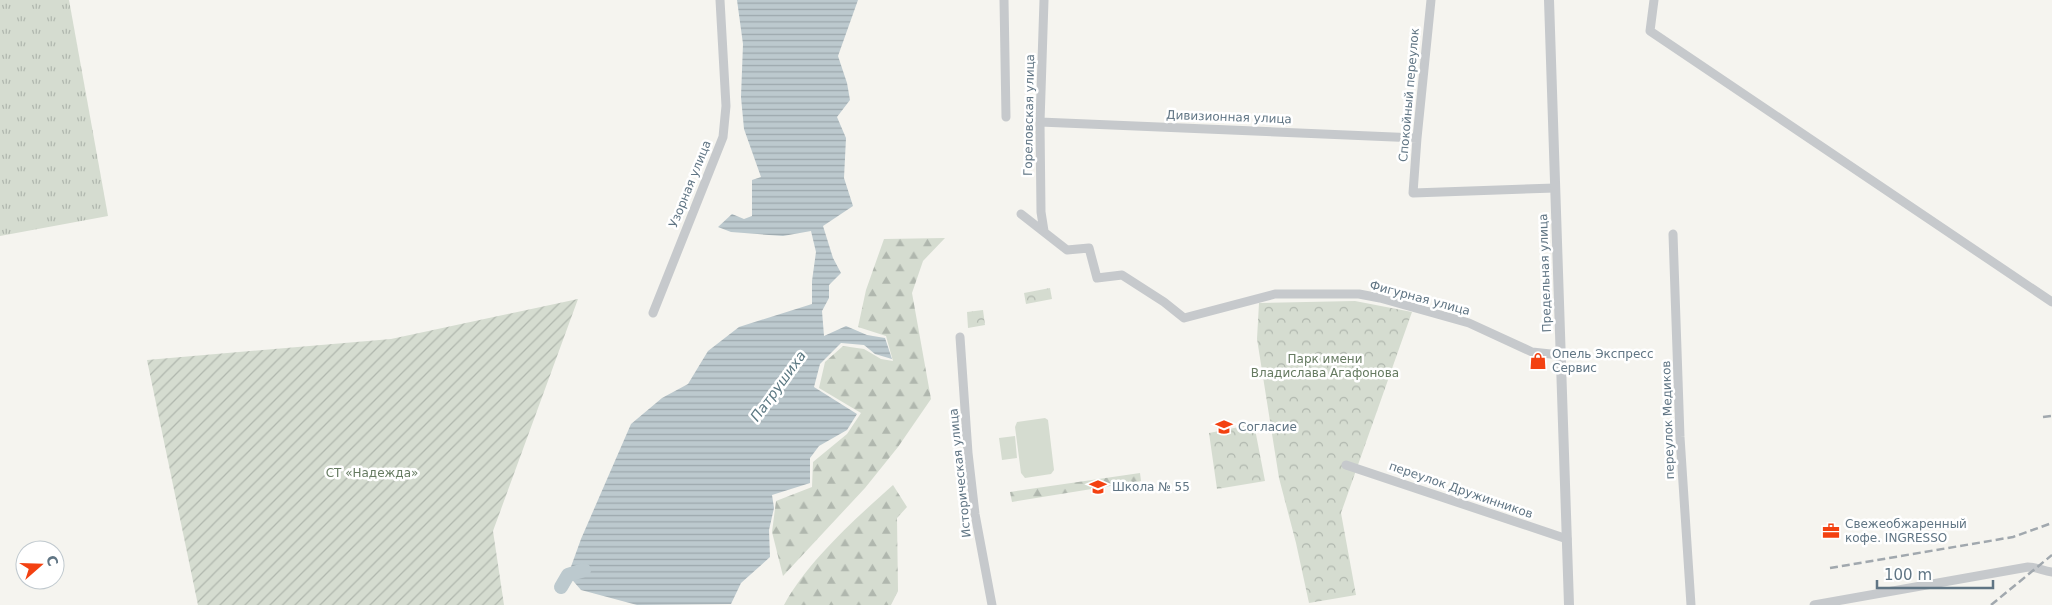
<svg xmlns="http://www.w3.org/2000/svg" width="2052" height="605" font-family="'DejaVu Sans',sans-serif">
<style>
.grass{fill:url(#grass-tufts)}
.forest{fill:url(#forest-firs)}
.park{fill:url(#park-crowns)}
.garden{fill:url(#garden-furrows)}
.pitch{fill:#d5dcd0}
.water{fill:url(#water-rules)}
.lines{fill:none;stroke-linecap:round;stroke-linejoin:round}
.river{stroke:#bcc9ce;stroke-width:14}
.minor{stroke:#c6c9cc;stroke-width:9}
.tertiary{stroke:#c6c9cc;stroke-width:10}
.rail{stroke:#a1a8ae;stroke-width:2.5;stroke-dasharray:8 4;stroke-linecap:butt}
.labels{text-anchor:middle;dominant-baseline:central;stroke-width:5;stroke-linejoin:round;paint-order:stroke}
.street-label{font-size:12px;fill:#607584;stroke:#fff}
.poi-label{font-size:12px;fill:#607584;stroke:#fff;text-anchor:start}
.park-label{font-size:12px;fill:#657a60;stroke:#fff}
.water-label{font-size:14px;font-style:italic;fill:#5b7882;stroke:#fff}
</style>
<defs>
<pattern id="grass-tufts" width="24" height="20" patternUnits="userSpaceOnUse" patternTransform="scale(1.25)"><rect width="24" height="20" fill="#d5dcd0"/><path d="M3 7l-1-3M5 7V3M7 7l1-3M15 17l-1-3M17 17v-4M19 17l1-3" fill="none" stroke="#b0b7ae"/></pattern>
<pattern id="forest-firs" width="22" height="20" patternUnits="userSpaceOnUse" patternTransform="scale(1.25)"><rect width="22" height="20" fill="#d5dcd0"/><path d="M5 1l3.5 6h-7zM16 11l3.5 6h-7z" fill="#b0b7ae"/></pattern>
<pattern id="park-crowns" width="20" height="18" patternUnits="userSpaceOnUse" patternTransform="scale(1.25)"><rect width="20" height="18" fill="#d5dcd0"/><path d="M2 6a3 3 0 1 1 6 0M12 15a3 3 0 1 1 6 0" fill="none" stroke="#b0b7ae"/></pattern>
<pattern id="garden-furrows" width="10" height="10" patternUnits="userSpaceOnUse" patternTransform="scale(1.25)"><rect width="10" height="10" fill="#d5dcd0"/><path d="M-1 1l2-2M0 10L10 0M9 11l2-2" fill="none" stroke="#b0b7ae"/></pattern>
<pattern id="water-rules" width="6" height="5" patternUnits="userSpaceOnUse" patternTransform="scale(1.25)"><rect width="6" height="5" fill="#bcc9ce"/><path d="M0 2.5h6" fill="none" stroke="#9ca8ad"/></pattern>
</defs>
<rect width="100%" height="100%" fill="#f5f4ef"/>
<!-- grass -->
<path class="grass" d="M0,0H69L108,216L0,236Z"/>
<!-- forest -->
<path class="forest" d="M945,238L923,261L912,293L931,399L898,447L865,488L783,576L772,532L776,501L812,487L813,462L847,434L861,413L819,388L825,362L843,346L864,349L881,359L893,361L886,336L858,327L866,290L884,239Z
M1140,473L1141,481L1012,502L1010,492Z
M893,485L907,507L897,518L898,591L891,605H784C808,561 855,519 893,485Z"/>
<!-- park -->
<path class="park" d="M1050,288L1052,299L1026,304L1024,293Z
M1355,301L1412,312L1341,513L1356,595L1309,603L1296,543L1279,478L1257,339L1259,303Z
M983,310L985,325L968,328L967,312Z
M1254,424L1265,481L1217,489L1209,433Z"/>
<!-- garden -->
<path class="garden" d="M578,299L493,531L504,605H198L147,360L391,339Z"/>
<!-- pitch -->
<path class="pitch" d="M1045,418L1048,420L1054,470L1051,474L1025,478L1021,473L1015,427L1017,422Z
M1015,436L1017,458L1002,460L999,438Z"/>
<!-- water -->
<path class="water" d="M737,0H858L838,56L847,83L850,100L837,117L846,138L844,178L853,206L823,226L833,258L841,273L829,285V298L822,311L824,336L846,326L867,335L885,338L892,359L875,354L864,345L841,343L820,364L814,387L857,414L847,430L819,446L810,458V483L772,495L774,508L769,530L770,557L741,583L731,604L637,605L581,590L568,575L581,539L631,424L662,398L688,384L708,351L739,327L812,304V281L816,252L811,231L783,236L731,232L718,227L732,214L744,219L752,216V180L761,177L744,129L741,97L743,44Z"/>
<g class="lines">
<!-- river -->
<path class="river" d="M561,587L568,575L584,570"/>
<!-- minor -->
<path class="minor" d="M1004,0L1006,117
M1431,0L1417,138L1413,193L1555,188
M1654,0L1650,31L2052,302
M1040,122L1417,138
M1021,214L1067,250L1089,248L1097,278L1122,275L1164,302L1184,318L1275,294H1359L1380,298L1469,323L1532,352L1560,355
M1044,231L1041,212L1040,122L1044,0
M1673,234L1680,437L1691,605
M653,313L723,137L726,106L720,0
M960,337L968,453L975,514L992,605
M1346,465L1567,539
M1814,605L2028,567C2037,567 2043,571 2052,572"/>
<!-- tertiary -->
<path class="tertiary" d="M1549,0L1569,605"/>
<!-- rail -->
<path class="rail" d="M2043,417L2052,416
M1830,568L2013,537L2052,523
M1991,605L2052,555"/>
</g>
<!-- icons -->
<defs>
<g id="shop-bare" transform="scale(1.35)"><path d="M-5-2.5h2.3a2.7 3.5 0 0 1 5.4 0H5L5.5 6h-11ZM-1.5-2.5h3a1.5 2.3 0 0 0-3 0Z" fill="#f34111" stroke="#fff" stroke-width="2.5" paint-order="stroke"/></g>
<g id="school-bare" transform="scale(1.35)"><path d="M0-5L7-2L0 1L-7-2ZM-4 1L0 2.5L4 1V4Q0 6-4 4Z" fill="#f34111" stroke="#fff" stroke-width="2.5" paint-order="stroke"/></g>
<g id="office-bare" transform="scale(1.35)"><path d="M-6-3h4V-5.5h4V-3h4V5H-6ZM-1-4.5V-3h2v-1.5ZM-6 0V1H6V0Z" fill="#f34111" stroke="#fff" stroke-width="2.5" paint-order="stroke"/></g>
</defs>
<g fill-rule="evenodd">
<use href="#shop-bare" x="1538" y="361"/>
<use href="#school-bare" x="1224" y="427"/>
<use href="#school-bare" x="1098" y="487"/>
<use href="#office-bare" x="1831" y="531"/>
</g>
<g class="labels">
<!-- street labels -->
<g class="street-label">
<text transform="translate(1409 95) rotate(-85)">Спокойный переулок</text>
<text transform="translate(1029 115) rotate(-89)">Гореловская улица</text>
<text transform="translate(1229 117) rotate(2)">Дивизионная улица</text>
<text transform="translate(690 184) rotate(-68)">Узорная улица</text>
<text transform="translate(1545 273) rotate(-92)">Предельная улица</text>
<text transform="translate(1420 298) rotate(15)">Фигурная улица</text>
<text transform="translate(1668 420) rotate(-92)">переулок Медиков</text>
<text transform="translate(960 473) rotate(-96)">Историческая улица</text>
<text transform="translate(1461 490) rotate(19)">переулок Дружинников</text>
</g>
<!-- poi labels -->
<g class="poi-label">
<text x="1552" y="354">Опель Экспресс<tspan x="1552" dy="14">Сервис</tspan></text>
<text x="1238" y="427">Согласие</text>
<text x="1112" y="487">Школа № 55</text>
<text x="1845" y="524">Свежеобжаренный<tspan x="1845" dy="14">кофе. INGRESSO</tspan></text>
</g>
<!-- park labels -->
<g class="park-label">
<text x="1325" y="359">Парк имени<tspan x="1325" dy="14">Владислава Агафонова</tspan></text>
<text x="372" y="473">СТ «Надежда»</text>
</g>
<!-- water labels -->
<g class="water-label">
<text transform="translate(778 386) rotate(-54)">Патрушиха</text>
</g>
</g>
<!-- north arrow -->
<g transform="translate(40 565) rotate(70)"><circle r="24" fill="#ffffff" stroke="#bfc8ce"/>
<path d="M0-4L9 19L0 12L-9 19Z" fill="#f34111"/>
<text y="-8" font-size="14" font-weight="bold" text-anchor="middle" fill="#607584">С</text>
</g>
<!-- scale -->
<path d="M1877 580v8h116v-8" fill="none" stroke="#607584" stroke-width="2.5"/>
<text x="1884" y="580" font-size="15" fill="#607584" stroke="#ffffff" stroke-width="4" paint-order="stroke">100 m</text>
</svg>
